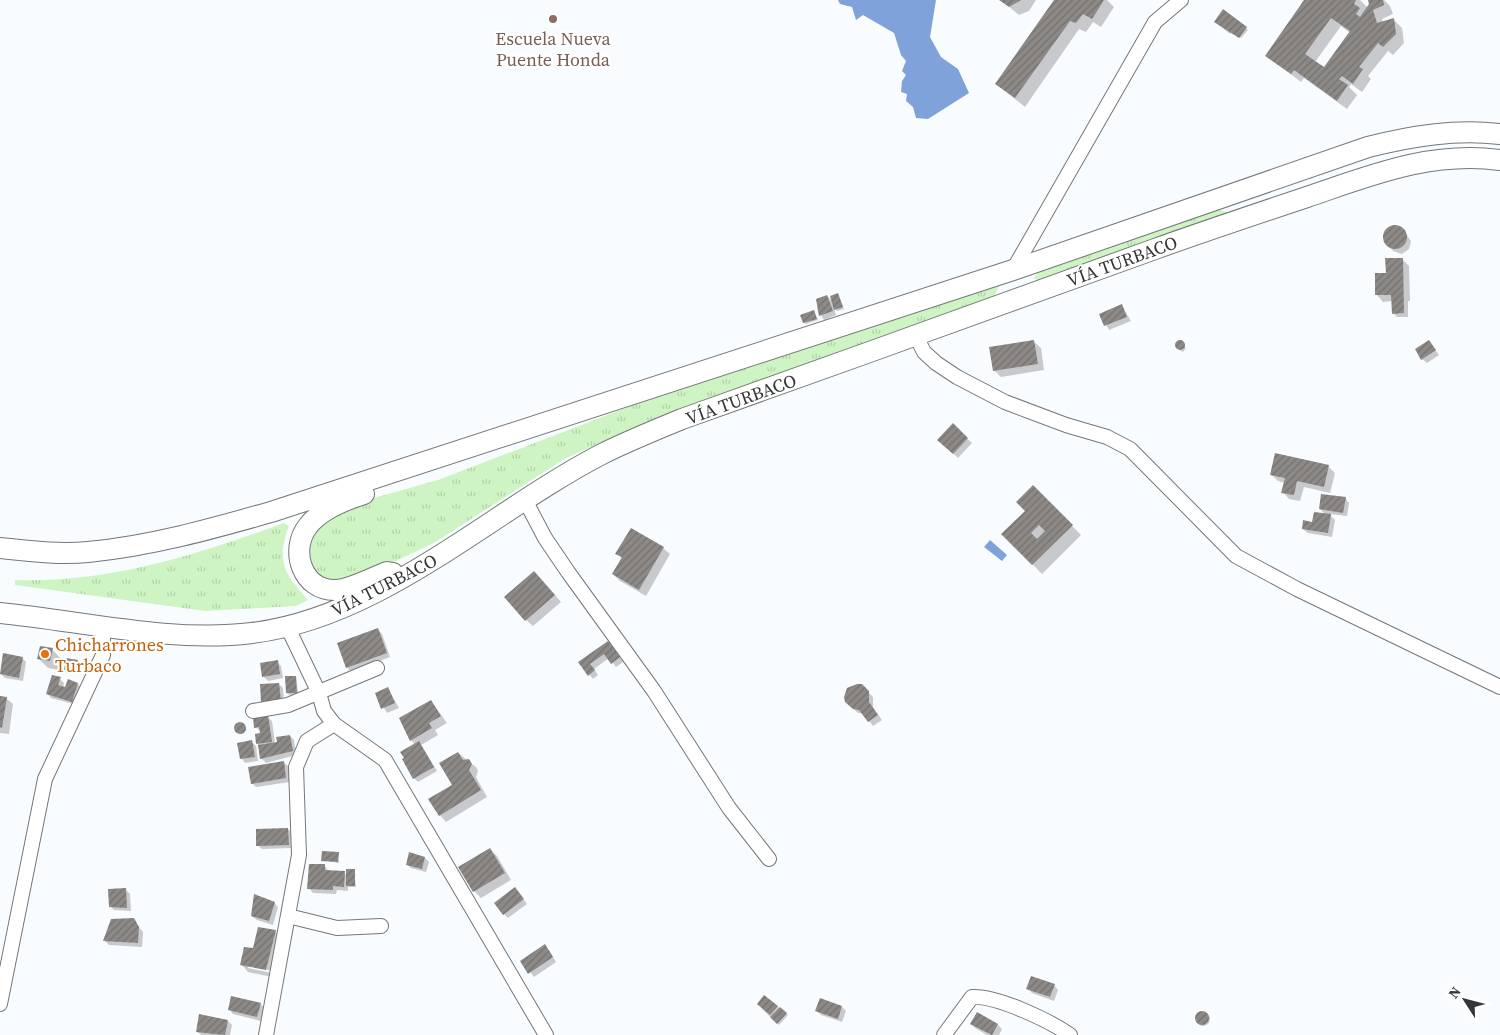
<svg xmlns="http://www.w3.org/2000/svg" width="1500" height="1035" font-family="'Source Serif 4',serif">
<style>
.grass{fill:url(#grass-tufts)}
.water{fill:#80a2da}
.shadow{fill:#0003;fill-rule:evenodd}
.building{fill:url(#building-hatch);fill-rule:evenodd}
.lines{fill:none;stroke-linecap:round;stroke-linejoin:round}
.minor-casing{stroke:#74777a;stroke-width:16}
.highway-casing{stroke:#74777a;stroke-width:22}
.minor{stroke:#fff;stroke-width:14}
.highway{stroke:#fff;stroke-width:20}
.education-dot{fill:#8d6e63;stroke:#fff;stroke-width:2}
.food-dot{fill:#e8710a;stroke:#fff;stroke-width:2}
.labels{text-anchor:middle;dominant-baseline:central;stroke-width:4;stroke-linejoin:round;paint-order:stroke}
.education-label{font-size:18px;fill:#785e54;stroke:#fff}
.street-label{font-size:18px;fill:#353637;stroke:#fff}
.food-label{font-size:18px;fill:#c56008;stroke:#fff;text-anchor:start}
</style>
<defs>
<pattern id="grass-tufts" width="24" height="20" patternUnits="userSpaceOnUse" patternTransform="scale(1.25)"><rect width="24" height="20" fill="#cef4c3"/><path d="M3 7l-1-3M5 7V3M7 7l1-3M15 17l-1-3M17 17v-4M19 17l1-3" fill="none" stroke="#b2d2a8"/></pattern>
<pattern id="building-hatch" width="6" height="6" patternUnits="userSpaceOnUse" patternTransform="scale(1.25)"><rect width="6" height="6" fill="#8d8987"/><path d="M-1 1l2-2M0 6l6-6M5 7l2-2" fill="none" stroke="#74716f"/></pattern>
</defs>
<rect width="100%" height="100%" fill="#f9fcff"/>
<!-- grass -->
<path class="grass" d="M1214,208L1230,213L1040,282L1034,278L1039,271Z
M1001,282L994,297L667,414L609,439L564,459L434,543L355,580L336,584L318,575L308,565L305,550L312,532L330,516L356,503L438,480L636,404Z
M284,523L289,526C276,561 284,574 308,600L296,606L205,611L15,585V580C110,583 196,555 284,523Z"/>
<!-- water -->
<path class="water" d="M838,0H936L930,37L941,57L958,69L969,93L928,119L916,118L913,107L906,101L907,94L901,92L902,81L906,75L902,71L906,61L901,55L894,33L863,15L856,20L852,7L840,4Z
M990,540L1007,555L1002,561L984,547Z"/>
<!-- shadow -->
<path class="shadow" d="M1001,0H1036L1029,11L1019,15Z
M1055,0H1107L1114,7L1101,27L1093,22L1086,32L1079,29L1025,107L996,84Z
M1306,0H1360L1368,8L1372,0H1384L1390,6L1393,14L1382,19L1383,22L1393,19L1402,28L1404,43L1393,55L1388,51L1368,76L1371,79L1362,92L1351,84L1349,87L1357,95L1347,109L1304,78L1301,82L1267,56ZM1341,26L1350,33L1324,69L1315,62Z
M1215,22L1246,28L1248,30L1241,38L1232,31L1230,34Z
M1394,226L1402,229L1411,241L1409,249L1402,254L1393,251L1384,239L1387,231Z
M1402,259L1409,266L1410,301H1408V317H1397L1393,313L1392,301L1383,302L1377,295L1387,274Z
M838,294L844,309L837,311L834,308L836,315L824,320L817,309L827,296L833,302Z
M1122,306L1131,321L1109,330L1100,314Z
M814,312L818,320L806,324L804,323Z
M1429,341L1439,355L1427,363L1422,359Z
M1034,342L1041,348L1044,370L1001,377L994,370Z
M1182,342L1186,348L1183,352L1177,348V343Z
M953,425L972,443L958,458L939,440Z
M1328,466L1335,473L1330,493L1304,487L1300,501L1289,499L1283,492L1285,483L1278,481L1271,474Z
M1033,487L1081,535L1042,574L1003,534L1026,511Z
M1345,498L1349,503L1347,516L1329,514L1335,520L1332,537L1308,533L1303,529L1326,515L1320,509Z
M663,548L670,554L646,596L620,581L613,574L622,559L617,554Z
M541,579L561,602L533,626L526,620Z
M378,629L382,634L390,657L351,672L347,667Z
M612,646L623,662L616,667L609,658L594,669L598,675L593,679L580,663Z
M52,649L61,659L59,670L48,668L39,659Z
M22,658L26,662L23,681L5,678L1,674Z
M77,661L79,663L77,673L65,669Z
M277,662L281,666L283,678L268,681L263,676Z
M296,677L298,694L289,695L287,693Z
M60,679L64,683L63,688L78,684L82,688L77,705L51,698L47,693Z
M279,684L283,688L284,705L266,706L262,702Z
M862,686L873,697V707L882,720L873,726L863,713H858L846,702Z
M388,688L399,708L387,713L376,694Z
M0,697L6,698L13,704L9,734L0,733Z
M431,701L447,723L435,730L438,735L421,745L437,771L418,782L414,778L415,745L411,740Z
M267,717L272,721L275,743L290,736L294,740L296,755L266,763L261,758L256,735L262,734L261,731L255,727Z
M240,723L247,730L243,734L236,728Z
M252,742L256,746L258,761L245,763L241,758Z
M458,753L476,767L478,771L476,777L487,797L446,822L440,815L454,785Z
M283,762L288,766L290,782L256,787L252,783Z
M288,829L292,833V848L262,849L257,845Z
M490,849L497,856L511,880L481,898L474,891Z
M338,853L339,863L323,860Z
M425,858L429,862L426,872L411,868L407,864Z
M325,866L329,872L344,873L347,876L354,871L356,887H348V891L337,890L336,894L313,893L309,888Z
M126,890L130,894L131,911L114,910L110,906Z
M519,893L527,904L508,918L504,914Z
M274,903L278,907L273,925L257,920L252,916Z
M133,920L143,932L142,947L109,945L105,941Z
M275,932L282,938L272,977L248,972L242,965L254,950ZM248,965L272,971V973L248,968Z
M549,950L556,962L534,977L522,961Z
M1054,985L1058,990L1054,1001L1032,993L1028,989Z
M260,1004L265,1008L261,1021L233,1014L229,1009Z
M777,1006L788,1015L779,1025L762,1009Z
M842,1007L846,1011L842,1022L821,1015L817,1011Z
M1196 1019a7 7 0 1 1 14 0a7 7 0 1 1-14 0Z
M977,1013L998,1025L1002,1029L999,1035H987L975,1028L971,1024Z
M228,1021L232,1025L230,1035H201L197,1031Z"/>
<!-- building -->
<path class="building" d="M999,0H1021L1009,7Z
M1054,0H1104L1092,19L1083,14L1076,23L1070,21L1015,98L995,84Z
M1304,0H1356L1354,4L1360,8L1356,14L1360,17L1369,4L1368,0H1383L1384,5L1373,10L1377,23L1394,18L1396,34L1383,47L1378,43L1359,67L1363,69L1353,84L1342,76L1339,79L1348,85L1337,101L1294,70L1291,74L1265,56ZM1331,18L1350,31L1324,67L1305,54Z
M1223,9L1247,27L1239,38L1214,22Z
M1383 237a12 12 0 1 1 24 0a12 12 0 1 1-24 0Z
M1385,258H1403L1404,313L1392,314L1391,295H1375V273H1386Z
M838,293L843,307L834,310L830,296Z
M827,295L833,311L819,316L816,299Z
M1122,304L1127,317L1104,326L1099,314Z
M814,310L817,319L803,323L800,315Z
M1175 345a5 5 0 1 1 10 0a5 5 0 1 1-10 0Z
M1034,340L1038,364L993,371L989,347Z
M1429,340L1436,350L1421,360L1415,349Z
M953,423L968,438L953,454L937,440Z
M1275,453L1329,465L1324,487L1297,481L1294,495L1281,493L1285,478L1270,475Z
M1033,485L1073,525L1032,565L1001,534L1025,511L1016,502ZM1039,525L1045,531L1037,539L1031,533Z
M1321,494L1346,497L1343,513L1319,509Z
M1314,512L1331,514L1328,533L1302,529L1303,520L1312,522Z
M631,528L664,547L639,590L612,574L622,557L615,554Z
M534,571L555,595L525,621L504,597Z
M378,628L387,653L346,668L337,643Z
M608,641L620,657L611,664L604,654L590,664L595,670L588,676L578,662Z
M40,646L53,648L50,661L37,659Z
M3,653L23,657L19,678L0,674Z
M66,658L78,660L75,672L64,670Z
M278,660L280,674L262,677L260,663Z
M52,675L61,677L58,685L65,687L68,679L78,683L72,702L46,694Z
M285,676H296L297,693H286Z
M279,683L281,701L261,702L260,684Z
M857,684H862L869,691V702L878,715L868,722L859,710L853,709L845,702L844,697L847,688Z
M388,687L395,703L381,709L375,693Z
M0,696L7,697L2,728L0,727Z
M431,700L441,716L429,723L432,728L410,741L399,718Z
M268,715L272,742L256,744L255,734L260,733L259,727L254,728L253,717Z
M234 728a6 6 0 1 1 12 0a6 6 0 1 1-12 0Z
M290,735L293,751L260,759L258,745L277,742L276,737Z
M252,740L255,757L240,759L237,743Z
M419,741L434,767L413,779L402,759L404,758L400,752Z
M458,752L463,760L469,759L472,764L469,770L481,790L439,816L428,799L452,785L439,763Z
M284,761L286,778L251,784L248,767Z
M288,828L289,845L256,846V829Z
M490,848L505,873L473,892L458,867Z
M322,851L339,852L338,862L321,861Z
M409,852L425,857L422,869L406,865Z
M309,864H325V870L345,871L344,887L333,886V890L307,889Z
M346,869H355V886H346Z
M515,887L524,899L503,915L494,903Z
M126,888L127,908L109,907L108,889Z
M254,894L275,902L269,921L251,916Z
M134,918L139,927L138,943L103,941L111,919Z
M258,927L276,930L266,970L240,965L244,947L253,948Z
M545,944L553,957L528,974L520,961Z
M1031,976L1055,984L1050,997L1026,989Z
M764,995L778,1006L770,1015L757,1004Z
M231,996L261,1003L257,1017L228,1010Z
M820,998L842,1006L838,1019L815,1011Z
M780,1007L787,1013L777,1024L770,1017Z
M1195 1018a7 7 0 1 1 14 0a7 7 0 1 1-14 0Z
M977,1012L998,1024L992,1035L970,1024Z
M199,1014L228,1020L225,1035L196,1032Z"/>
<g class="lines">
<!-- minor casing -->
<g class="minor-casing">
<path id="minor" d="M1013,270L1155,22L1181,0
M916,336L924,352L936,363L957,377L1005,402L1066,425L1107,437L1130,449L1236,556L1297,589L1500,687
M525,500L545,538L568,572L654,691L729,808L769,859
M287,626L319,693L324,711L334,724L385,760L546,1035
M253,711L288,705L377,668
M288,916L337,928L381,926
M0,1004L45,779L103,655V626
M266,1035L299,855L296,767L307,741L334,724
M944,1035L972,997C996,995 1050,1021 1070,1035"/>
</g>
<!-- highway casing -->
<g class="highway-casing">
<path id="highway" d="M364,494C345,500 320,510 308,526C289,550 302,591 336,590C349,590 374,577 387,572L393,573
M0,548C29,551 59,555 88,552C151,546 211,529 271,512L1013,270L1368,147C1412,136 1454,129 1500,134
M0,613C81,621 171,643 252,633C382,617 490,512 602,454C628,441 655,430 682,419C840,363 997,306 1155,249C1205,231 1256,214 1307,197C1372,175 1430,151 1500,160"/>
</g>
<!-- minor -->
<use href="#minor" class="minor"/>
<!-- highway -->
<use href="#highway" class="highway"/>
</g>
<!-- markers -->
<circle class="education-dot" cx="553" cy="19" r="5"/>
<circle class="food-dot" cx="45" cy="654" r="5"/>
<g class="labels">
<!-- education labels -->
<g class="education-label">
<text x="553" y="38">Escuela Nueva<tspan x="553" dy="21">Puente Honda</tspan></text>
</g>
<!-- street labels -->
<g class="street-label">
<text transform="translate(1122 261) rotate(-20)">VÍA TURBACO</text>
<text transform="translate(741 399) rotate(-20)">VÍA TURBACO</text>
<text transform="translate(384 585) rotate(-27)">VÍA TURBACO</text>
</g>
<!-- food labels -->
<g class="food-label">
<text x="55" y="644">Chicharrones<tspan x="55" dy="21">Turbaco</tspan></text>
</g>
</g>
<!-- north arrow -->
<g transform="translate(1465 1000) rotate(306)" stroke="#ffffff" stroke-width="4" paint-order="stroke">
<path d="M0-4L9 19L0 12L-9 19Z" fill="#353637"/>
<text y="-8" font-size="14" font-weight="bold" text-anchor="middle" fill="#353637">N</text>
</g>
</svg>
